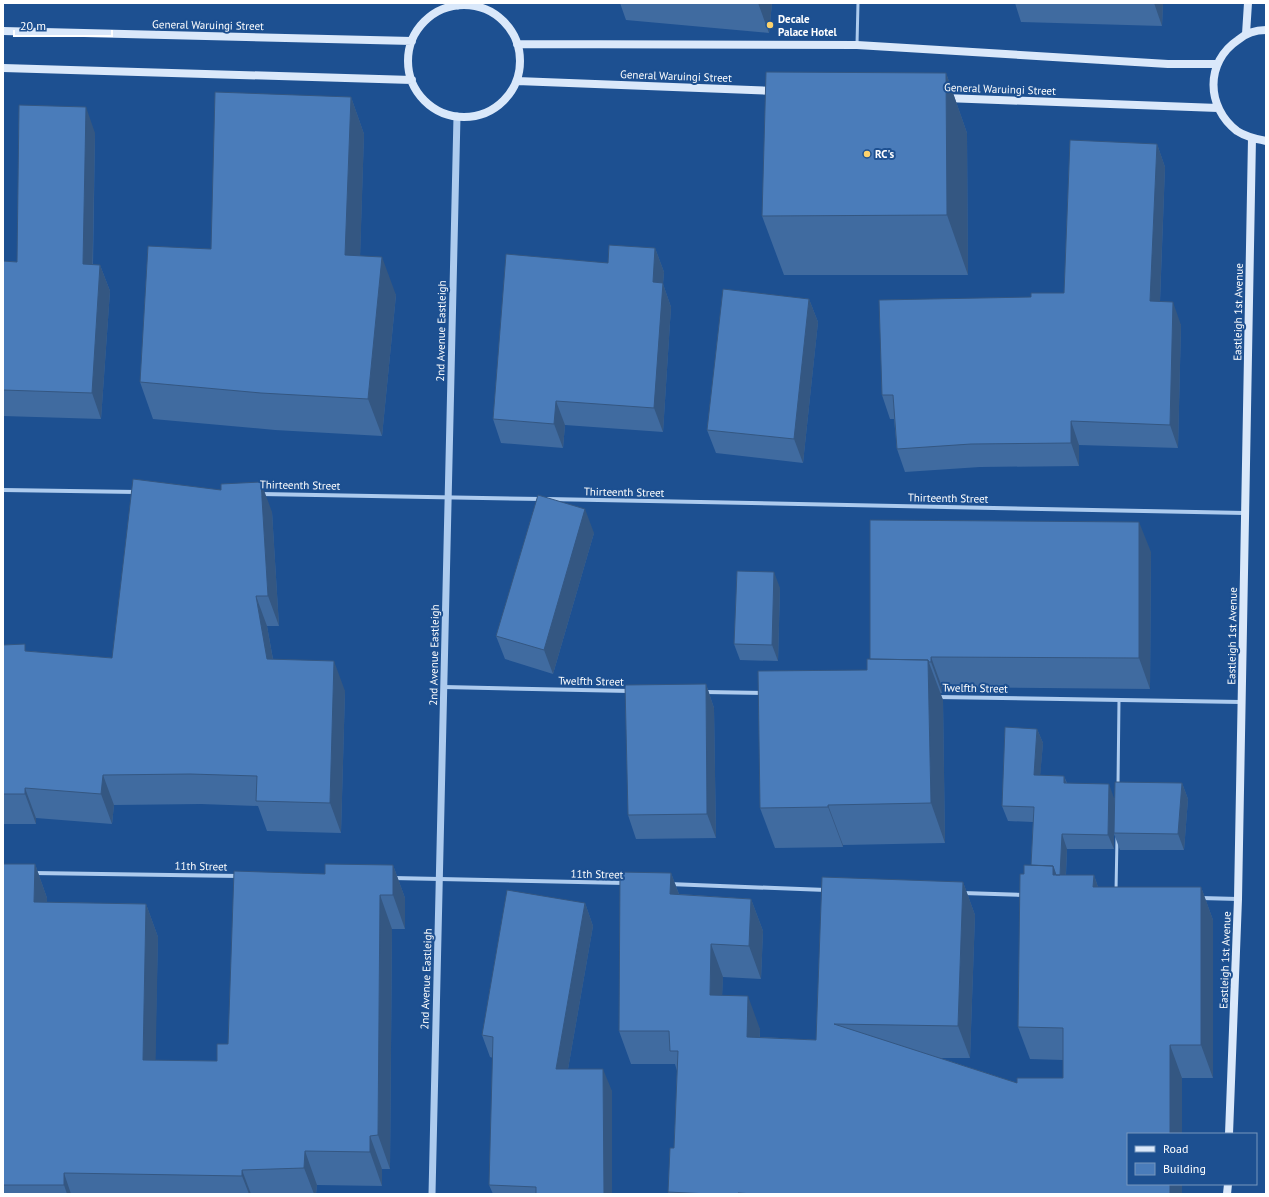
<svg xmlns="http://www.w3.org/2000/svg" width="1269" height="1197" font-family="'PT Sans',sans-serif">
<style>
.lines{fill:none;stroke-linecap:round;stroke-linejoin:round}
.service{stroke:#adcbee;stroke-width:3}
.minor{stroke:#adcbee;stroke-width:4}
.tertiary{stroke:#adcbee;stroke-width:7}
.secondary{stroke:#dae8fa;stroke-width:8}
.wall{fill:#406ba0}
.shaded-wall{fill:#345782}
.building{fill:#4a7cba;stroke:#345782}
.poi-dot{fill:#fdd26c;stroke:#1d5091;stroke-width:1.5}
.labels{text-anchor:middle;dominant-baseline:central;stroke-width:4;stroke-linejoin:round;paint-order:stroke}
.poi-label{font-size:11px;font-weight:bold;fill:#fff;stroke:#1d5091;text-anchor:start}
.street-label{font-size:11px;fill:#fff;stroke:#1d5091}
</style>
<rect width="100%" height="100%" fill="#1d5091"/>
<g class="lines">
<!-- service -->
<path class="service" d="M857,44L858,3
M1118,785L1119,700
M1116,891L1117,838"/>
<!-- minor -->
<path class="minor" d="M3,490L137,492
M261,494L541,499
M547,499L1245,513
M444,687L630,691
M705,692L764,693
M937,697L1241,702
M33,873L239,876
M393,878L625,883
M669,884L826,890
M963,893L1024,895
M1201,898L1238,899"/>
<!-- tertiary -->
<path class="tertiary" d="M458,6L459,3
M432,1194L457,116"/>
<!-- secondary -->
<path class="secondary" d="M408 61a56 56 0 1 1 112 0a56 56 0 1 1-112 0Z
M1266,30C1255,30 1246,33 1238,40C1205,62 1206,107 1237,131C1246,137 1256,139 1266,141
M3,31L412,41
M1246,34L1248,3
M517,44L857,45L1168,64H1217
M3,68L412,80
M517,81L775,91
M945,98L1218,108
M1229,1134L1238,899L1252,138
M1227,1194L1228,1184"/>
</g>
<!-- wall -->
<path class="wall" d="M620,3H772L769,33L626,20Z
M1015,3H1163L1162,26L1021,22Z
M946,73L967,133L968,275H784L762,216Z
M351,97L364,134L360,256L396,295L382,436L275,430L153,419L140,382L211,249Z
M95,133L93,265H100L110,291L101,419L3,416V261L17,262Z
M1157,144L1165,167L1160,302L1181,325L1178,448L1079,445V466L980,467L905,472L897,449L894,419H890L882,395L1031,297L1064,293Z
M655,248L664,272L663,284L671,307L663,432L565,425L563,448L501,443L493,419L608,263Z
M809,299L818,322L803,463L716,453L707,430Z
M221,490L272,512L279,626H267L273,659L345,691L341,833L267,831L258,806L201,804L114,805L112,824L36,818V824H3V645L27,651L112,658Z
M594,533L553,674L505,659L496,636Z
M1151,552L1150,689L942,687V693H940L943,700L945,843L843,845V847L775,848L760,808L867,670L870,659Z
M780,588L778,661L740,660L734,644Z
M706,684L714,708L716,838L636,839L628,815Z
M1037,729L1043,743L1040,775L1064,776L1067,783L1114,798L1182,783L1188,799L1184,850H1120L1114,834V849H1067L1066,875H1094L1098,887H1201L1213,920V1078H1182V1134H1128V1184H1182V1194H669L668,1192L674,1148L677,1071L675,1064H631L619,1031L671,873L679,894L751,899L763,931L761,979L723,977L722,995L760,1029V1037L816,1040L963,882L975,915L970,1058H940L1017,1083L1063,1078V1060L1030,1059L1018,1027L1024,874L1031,865L1033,822L1008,821L1002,806Z
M3,864H35L47,898V902L146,904L158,937L155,1060L217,1061L228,1044L325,874L393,865L405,898V929H392L390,1169H382V1186L317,1185L316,1194H3Z
M585,903L593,926L568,1069L612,1091V1194H493L489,1185L493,1058L490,1057L482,1035Z"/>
<!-- shaded-wall -->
<path class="shaded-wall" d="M758,3H772L769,33Z
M1154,3H1163L1162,26Z
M946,73L967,133L968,275L947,215Z
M351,97L364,134L359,293L345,255Z
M86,107L95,133L92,291L83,264Z
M1157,144L1165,167L1159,325L1150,301Z
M655,248L664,272L663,284L671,307L663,432L654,408L653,282Z
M382,257L396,295L382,436L368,399Z
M100,265L110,291L101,419L92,393Z
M809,299L818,322L803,463L794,439Z
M1173,302L1181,325L1178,448L1170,425Z
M556,401L565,425L563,448L554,424Z
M1071,421L1079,445V466L1071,443Z
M261,482L272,512L279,626L268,596Z
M585,509L594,533L553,674L544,650Z
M1139,522L1151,552L1150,689L1139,658Z
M774,572L780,588L778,661L772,645Z
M256,596L267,626L278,688L267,659Z
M931,657L942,687V693L931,662Z
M928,660L943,700L945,843L931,803Z
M334,661L345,691L341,833L330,803Z
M706,684L714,708L716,838L707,814Z
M1037,729L1043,743L1039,790L1034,775Z
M103,775L114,805L112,824L101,794Z
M1064,776L1069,791L1064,783Z
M1182,783L1188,799L1184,850L1178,834Z
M1109,784L1114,798V849L1108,835Z
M25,788L36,818V824L25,794Z
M828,805L843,845V847L828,807Z
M1062,834L1067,849L1065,892L1060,877Z
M35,864L47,898L46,935L34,902Z
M393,865L405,898V929L393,895Z
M1053,866L1065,899L1053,875Z
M671,873L683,905L670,894Z
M1094,875L1105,908L1093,887Z
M963,882L975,915L970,1058L958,1026Z
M1201,887L1213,920V1078L1201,1045Z
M380,895L392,929L390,1169L378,1135Z
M751,899L763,931L761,979L749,946Z
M585,903L593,926L564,1092L556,1069Z
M146,904L158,937L155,1093L143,1060Z
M711,944L723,977L721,1028L710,995Z
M748,996L760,1029L759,1070L747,1037Z
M1170,1045L1182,1078V1134H1170Z
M603,1069L612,1091V1194H604Z
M370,1136L382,1169V1186L370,1152Z
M305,1151L317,1185L316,1194H314L304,1168Z
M242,1170L251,1194H249L242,1176Z
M64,1173L71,1194H67L64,1185Z
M1170,1184H1182V1194H1170Z"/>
<!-- building -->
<path class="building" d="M766,72L946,73L947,215L762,216Z
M215,92L351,97L345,255L382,257L368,399L261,393L140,382L148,246L211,249Z
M19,105L86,107L83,264L100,265L92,393L3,390V261L17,262Z
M1070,140L1157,144L1150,301L1173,302L1170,425L1071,421V443L971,444L897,449L893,395H882L879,300L1031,297V293H1064Z
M609,245L655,248L653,282L663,283L654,408L556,401L554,424L493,419L506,254L608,263Z
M723,289L809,299L794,439L707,430Z
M133,479L221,490V484L261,482L268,596H256L267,659L334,661L330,803L256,801L257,776L190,774L103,775L101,794L25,788V794H3V645L25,644V651L112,658Z
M538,495L585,509L544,650L496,636Z
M870,520L1139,522V658L931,657V662H929L928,660L870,659Z
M737,571L774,572L772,645L734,644Z
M867,659L928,660L931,803L828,805V807L760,808L758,671L867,670Z
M706,684L707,814L628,815L625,685Z
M1005,727L1037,729L1034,775L1064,776V783L1109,784L1108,835L1062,834L1060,875H1056L1053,866L1031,865L1034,807L1002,806Z
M1115,782L1182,783L1178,834L1114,833Z
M3,864H35L34,902L146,904L143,1060L217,1061V1044H228L234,871L325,874V864L393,865V895H380L378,1135L370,1136V1152L305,1151L304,1168L242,1170V1176L64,1173V1185H3Z
M1024,865L1053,866V875H1094L1093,887H1201V1045H1170V1134H1128V1184H1170V1194H754L738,1193V1194H709L668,1192L670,1148H674L678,1051H670L669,1031H619L620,872L671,873L670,894L751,899L749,946L711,944L710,995L748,996L747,1037L816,1040L822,877L963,882L958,1026L834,1024L1017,1083V1078H1063V1028L1018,1027L1020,874H1024Z
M507,890L585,903L556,1069H603L604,1194H536V1187L489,1185L493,1037L482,1035Z"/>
<!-- markers -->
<g class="poi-dot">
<circle cx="770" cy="25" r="4"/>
<circle cx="867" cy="154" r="4"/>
</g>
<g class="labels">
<!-- poi labels -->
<g class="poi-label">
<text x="778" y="19">Decale<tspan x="778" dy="13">Palace Hotel</tspan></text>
<text x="875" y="154">RC's</text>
</g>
<!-- street labels -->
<g class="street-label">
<text transform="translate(208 25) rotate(1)">General Waruingi Street</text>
<text transform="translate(676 76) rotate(2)">General Waruingi Street</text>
<text transform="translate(1000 89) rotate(2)">General Waruingi Street</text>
<text transform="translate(1238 312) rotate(-89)">Eastleigh 1st Avenue</text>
<text transform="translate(441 331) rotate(-89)">2nd Avenue Eastleigh</text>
<text transform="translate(300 485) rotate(1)">Thirteenth Street</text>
<text transform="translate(624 492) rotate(1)">Thirteenth Street</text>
<text transform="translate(948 498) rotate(1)">Thirteenth Street</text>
<text transform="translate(1232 636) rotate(-89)">Eastleigh 1st Avenue</text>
<text transform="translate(434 655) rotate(-89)">2nd Avenue Eastleigh</text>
<text transform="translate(591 681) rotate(1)">Twelfth Street</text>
<text transform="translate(975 688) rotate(1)">Twelfth Street</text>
<text transform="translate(201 866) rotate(1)">11th Street</text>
<text transform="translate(597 874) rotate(1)">11th Street</text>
<text transform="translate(1225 960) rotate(-88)">Eastleigh 1st Avenue</text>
<text transform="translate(426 979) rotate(-88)">2nd Avenue Eastleigh</text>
</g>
</g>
<!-- border -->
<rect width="1269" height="1197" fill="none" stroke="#ffffff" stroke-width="8"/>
<!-- legend -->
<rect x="1127" y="1133" width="130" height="52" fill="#1d5091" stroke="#7796bd"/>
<rect x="1135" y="1146" width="20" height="6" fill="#dae8fa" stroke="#7796bd"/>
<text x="1163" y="1153" font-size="12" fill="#ffffff">Road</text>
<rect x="1135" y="1163" width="20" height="12" fill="#4a7cba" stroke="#7796bd"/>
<text x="1163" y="1173" font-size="12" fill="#ffffff">Building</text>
<!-- scale -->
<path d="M14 30v6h98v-6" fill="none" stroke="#ffffff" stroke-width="2"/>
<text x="20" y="30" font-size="12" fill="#ffffff" stroke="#1d5091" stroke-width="3" paint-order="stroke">20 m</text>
</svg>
